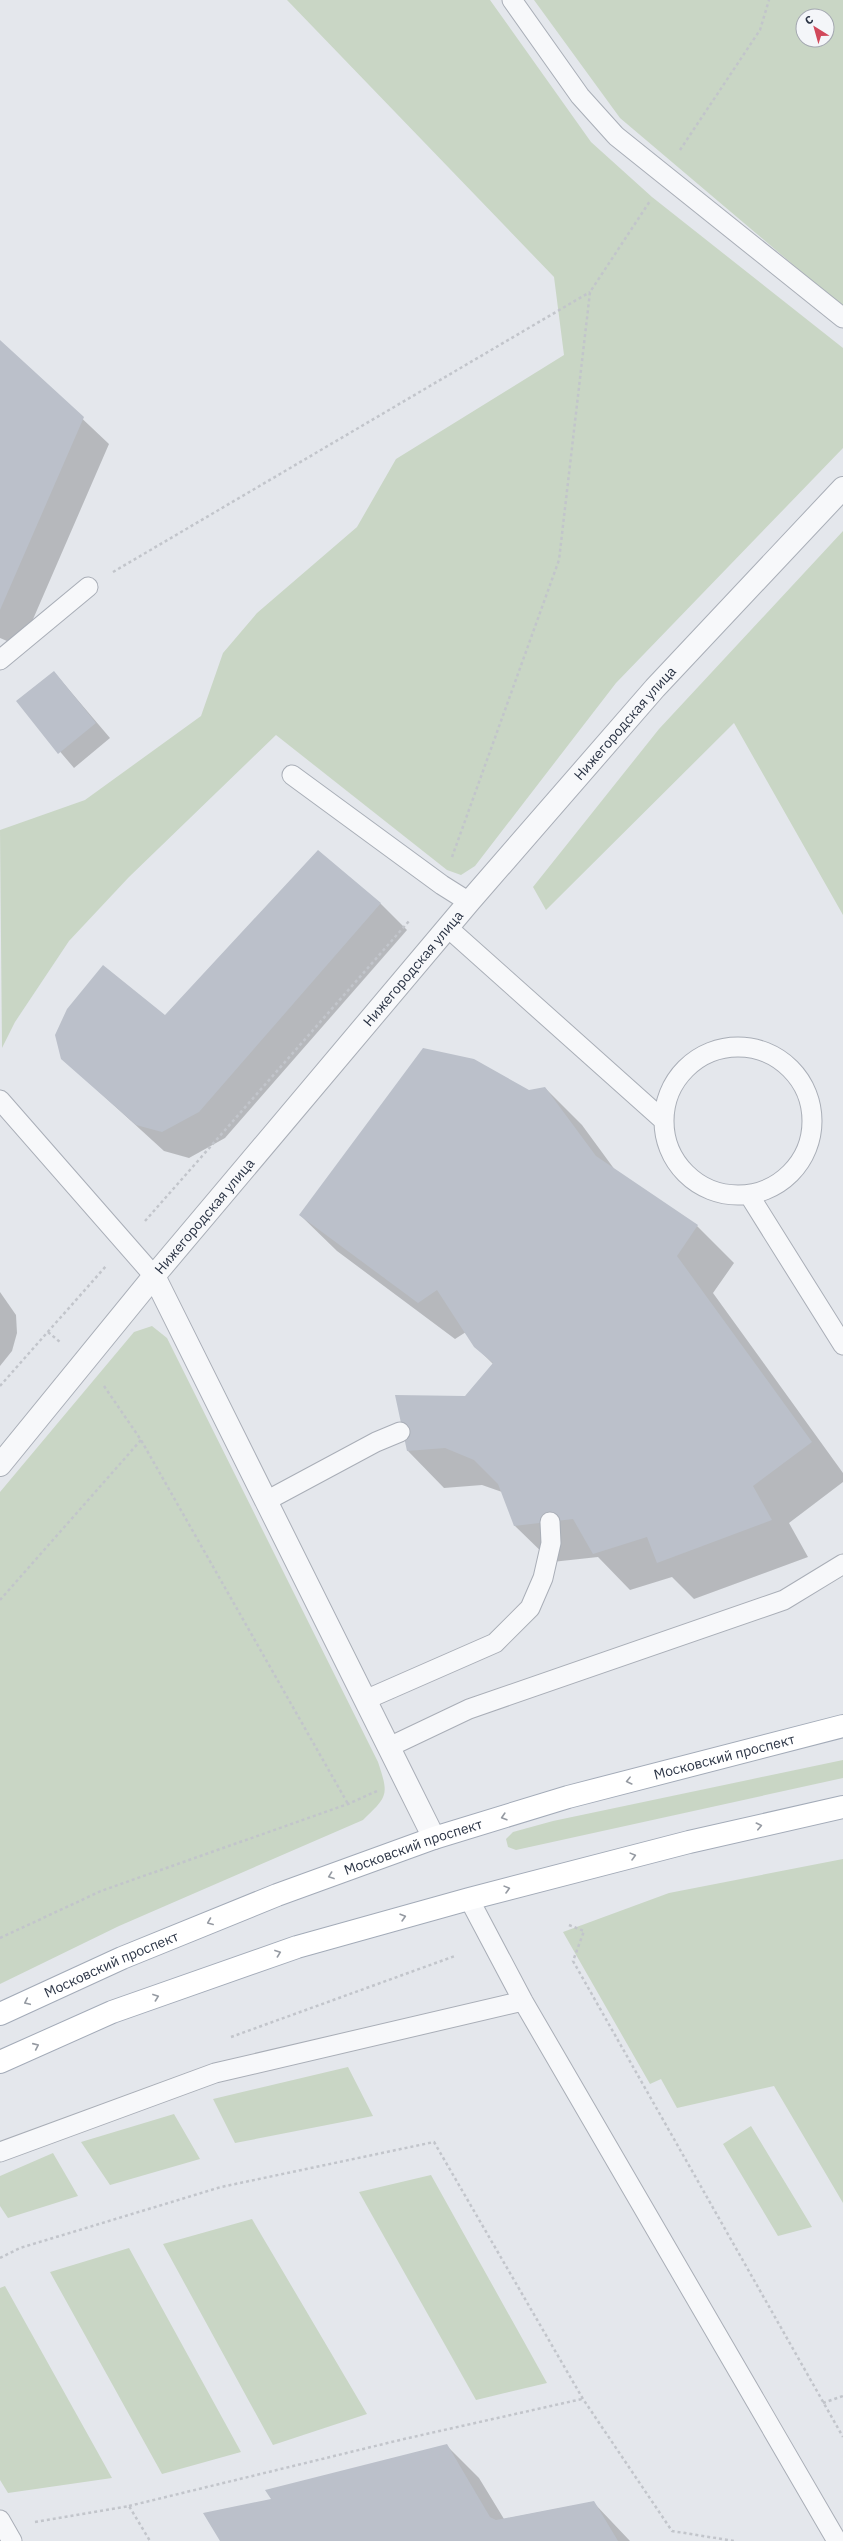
<svg xmlns="http://www.w3.org/2000/svg" width="843" height="2541" font-family="'IBM Plex Sans',sans-serif">
<style>
.green{fill:#c9d6c5;fill-rule:evenodd}
.shadow{fill:#0003}
.building{fill:#bbc0ca}
.lines{fill:none;stroke-linecap:round;stroke-linejoin:round}
.service-casing{stroke:#a9aeb7;stroke-width:21}
.minor-casing{stroke:#a9aeb7;stroke-width:24}
.primary-casing{stroke:#a3abb8;stroke-width:24}
.path{stroke:#c2c5cb;stroke-width:2.5;stroke-dasharray:3 3;stroke-linecap:butt}
.service{stroke:#f7f8fa;stroke-width:19}
.minor{stroke:#f7f8fa;stroke-width:22}
.primary{stroke:#fff;stroke-width:22}
.oneway{stroke:#959aa2}
.labels{text-anchor:middle;dominant-baseline:central;stroke-width:3;stroke-linejoin:round;paint-order:stroke}
.street-label{font-size:14px;fill:#2b3445;stroke:#f4f6f9}
</style>
<rect width="100%" height="100%" fill="#e4e7ec"/>
<!-- green -->
<path class="green" d="M287,0H490L591,142L652,197L843,348V448L616,683L475,866L461,875L447,870L276,735L129,877L69,941L15,1022L2,1048L0,830L85,800L201,716L223,653L257,613L357,527L396,459L564,355L554,277Z
M534,0H843V307L620,118ZM803,16H827V40H803Z
M843,531V915L734,723L546,910L533,887L659,729Z
M152,1326L167,1338L378,1762C389,1795 388,1796 363,1820L119,1926L0,1984V1492L134,1332Z
M843,1760V1778L516,1850L508,1847L506,1839L513,1832L553,1821Z
M843,1859V2203L774,2086L677,2108L661,2079L650,2084L563,1932L669,1893Z
M348,2067L373,2116L235,2143L213,2099Z
M174,2114L200,2159L110,2185L81,2142Z
M751,2126L812,2227L778,2236L723,2144Z
M53,2153L78,2196L8,2218L0,2206V2176Z
M431,2175L547,2383L476,2400L359,2192Z
M252,2219L367,2414L273,2445L163,2244Z
M129,2248L241,2452L162,2474L50,2272Z
M5,2286L112,2478L8,2493L0,2480V2288Z"/>
<!-- shadow -->
<path class="shadow" d="M0,341L109,444L21,647L0,638Z
M54,672L110,738L74,768L17,701Z
M318,851L381,904L407,930L225,1138L189,1158L164,1151L62,1058L166,1016Z
M545,1088L582,1125L615,1170L697,1226L734,1263L713,1293L843,1473V1482L789,1523L808,1557L694,1599L672,1577L630,1590L598,1557L552,1562L515,1526L502,1492L482,1485L444,1488L408,1451L396,1396L465,1397L493,1364L475,1346L466,1332L455,1339L337,1251L300,1215L528,1091Z
M0,1292L16,1315L17,1333L12,1351L0,1366Z
M446,2445L479,2478L504,2519L593,2502L630,2541H221L272,2500Z"/>
<!-- building -->
<path class="building" d="M0,340L84,417L0,610Z
M54,671L96,723L58,754L16,701Z
M318,850L381,903L199,1112L162,1132L136,1125L61,1059L55,1035L67,1009L103,965L165,1015Z
M423,1048L474,1059L529,1090L545,1087L596,1156L698,1225L677,1256L812,1442L753,1486L772,1520L657,1563L647,1537L593,1554L573,1519L514,1526L498,1484L474,1460L445,1448L407,1451L395,1395L465,1396L493,1363L474,1347L437,1290L418,1303L299,1215Z
M447,2444L490,2517L496,2520L594,2501L618,2541H220L203,2513L271,2499L265,2490Z"/>
<g class="lines">
<!-- service casing -->
<g class="service-casing">
<path id="service" d="M512,0L580,96L616,136L843,318
M0,660L88,587
M292,775L442,885L469,902
M447,927L663,1120
M664 1121a74 74 0 1 1 148 0a74 74 0 1 1-148 0Z
M0,1100L154,1276
M749,1195L843,1345
M266,1501L376,1442L400,1432
M365,1700L495,1643L530,1608L543,1578L551,1543L550,1522
M389,1747L469,1709L784,1600L843,1564
M469,1899L523,2001L837,2541
M0,2152L215,2073L523,2001
M0,2520L12,2541"/>
</g>
<!-- minor casing -->
<g class="minor-casing">
<g id="minor">
<path d="M154,1276L434,1838"/>
<path id="s1" d="M0,1465L154,1276L469,902L655,688L843,488"/>
</g>
</g>
<!-- primary casing -->
<g class="primary-casing">
<g id="primary">
<path id="s2" d="M0,2014L122,1958L277,1895L434,1838L568,1797L843,1726"/>
<path d="M0,2062L112,2012L297,1947L469,1899L689,1842L843,1807"/>
</g>
</g>
<!-- path -->
<path class="path" d="M680,150L760,30L769,0
M113,572L590,292
M452,857L559,560L590,292L650,201
M145,1221L410,920
M48,1332L60,1342
M0,1386L106,1266
M104,1386L141,1440L348,1804
M0,1600L141,1440
M569,1925L584,1931L573,1961L843,2437
M0,1938L101,1891L348,1804L377,1791
M231,2037L455,1956
M0,2258L20,2248L221,2187L434,2142L583,2399L672,2531L734,2541
M823,2403L843,2396
M129,2506L404,2439L582,2399
M35,2522L129,2506L150,2541"/>
<!-- service -->
<use href="#service" class="service"/>
<!-- minor -->
<use href="#minor" class="minor"/>
<!-- primary -->
<use href="#primary" class="primary"/>
</g>
<!-- one-way arrows -->
<defs><path id="oneway-chevron" d="M-2-3.5L2.5 0L-2 3.5" fill="none" stroke-width="1.6" stroke-linecap="round" stroke-linejoin="round"/></defs>
<g class="oneway">
<use href="#oneway-chevron" transform="translate(629 1781) rotate(166)"/>
<use href="#oneway-chevron" transform="translate(504 1817) rotate(163)"/>
<use href="#oneway-chevron" transform="translate(759 1826) rotate(-13)"/>
<use href="#oneway-chevron" transform="translate(633 1856) rotate(-15)"/>
<use href="#oneway-chevron" transform="translate(331 1876) rotate(160)"/>
<use href="#oneway-chevron" transform="translate(507 1889) rotate(-15)"/>
<use href="#oneway-chevron" transform="translate(403 1917) rotate(-16)"/>
<use href="#oneway-chevron" transform="translate(210 1922) rotate(158)"/>
<use href="#oneway-chevron" transform="translate(278 1953) rotate(-20)"/>
<use href="#oneway-chevron" transform="translate(156 1997) rotate(-20)"/>
<use href="#oneway-chevron" transform="translate(27 2002) rotate(155)"/>
<use href="#oneway-chevron" transform="translate(36 2046) rotate(-24)"/>
</g>
<g class="labels">
<!-- street labels -->
<g class="street-label">
<text stroke="none"><textPath href="#s1" startOffset="970">Нижегородская улица</textPath></text>
<text stroke="none"><textPath href="#s1" startOffset="646">Нижегородская улица</textPath></text>
<text stroke="none"><textPath href="#s1" startOffset="322">Нижегородская улица</textPath></text>
<text stroke="none"><textPath href="#s2" startOffset="770">Московский проспект</textPath></text>
<text stroke="none"><textPath href="#s2" startOffset="446">Московский проспект</textPath></text>
<text stroke="none"><textPath href="#s2" startOffset="122">Московский проспект</textPath></text>
</g>
</g>
<!-- north arrow -->
<g transform="translate(815 28) rotate(323)"><circle r="19" fill="#f4f6f9" stroke="#a4a8b1"/>
<path d="M0-3L7 15L0 10L-7 15Z" fill="#d1495b"/>
<text y="-6" font-size="11" font-weight="bold" text-anchor="middle" fill="#2b3445">С</text>
</g>
</svg>
